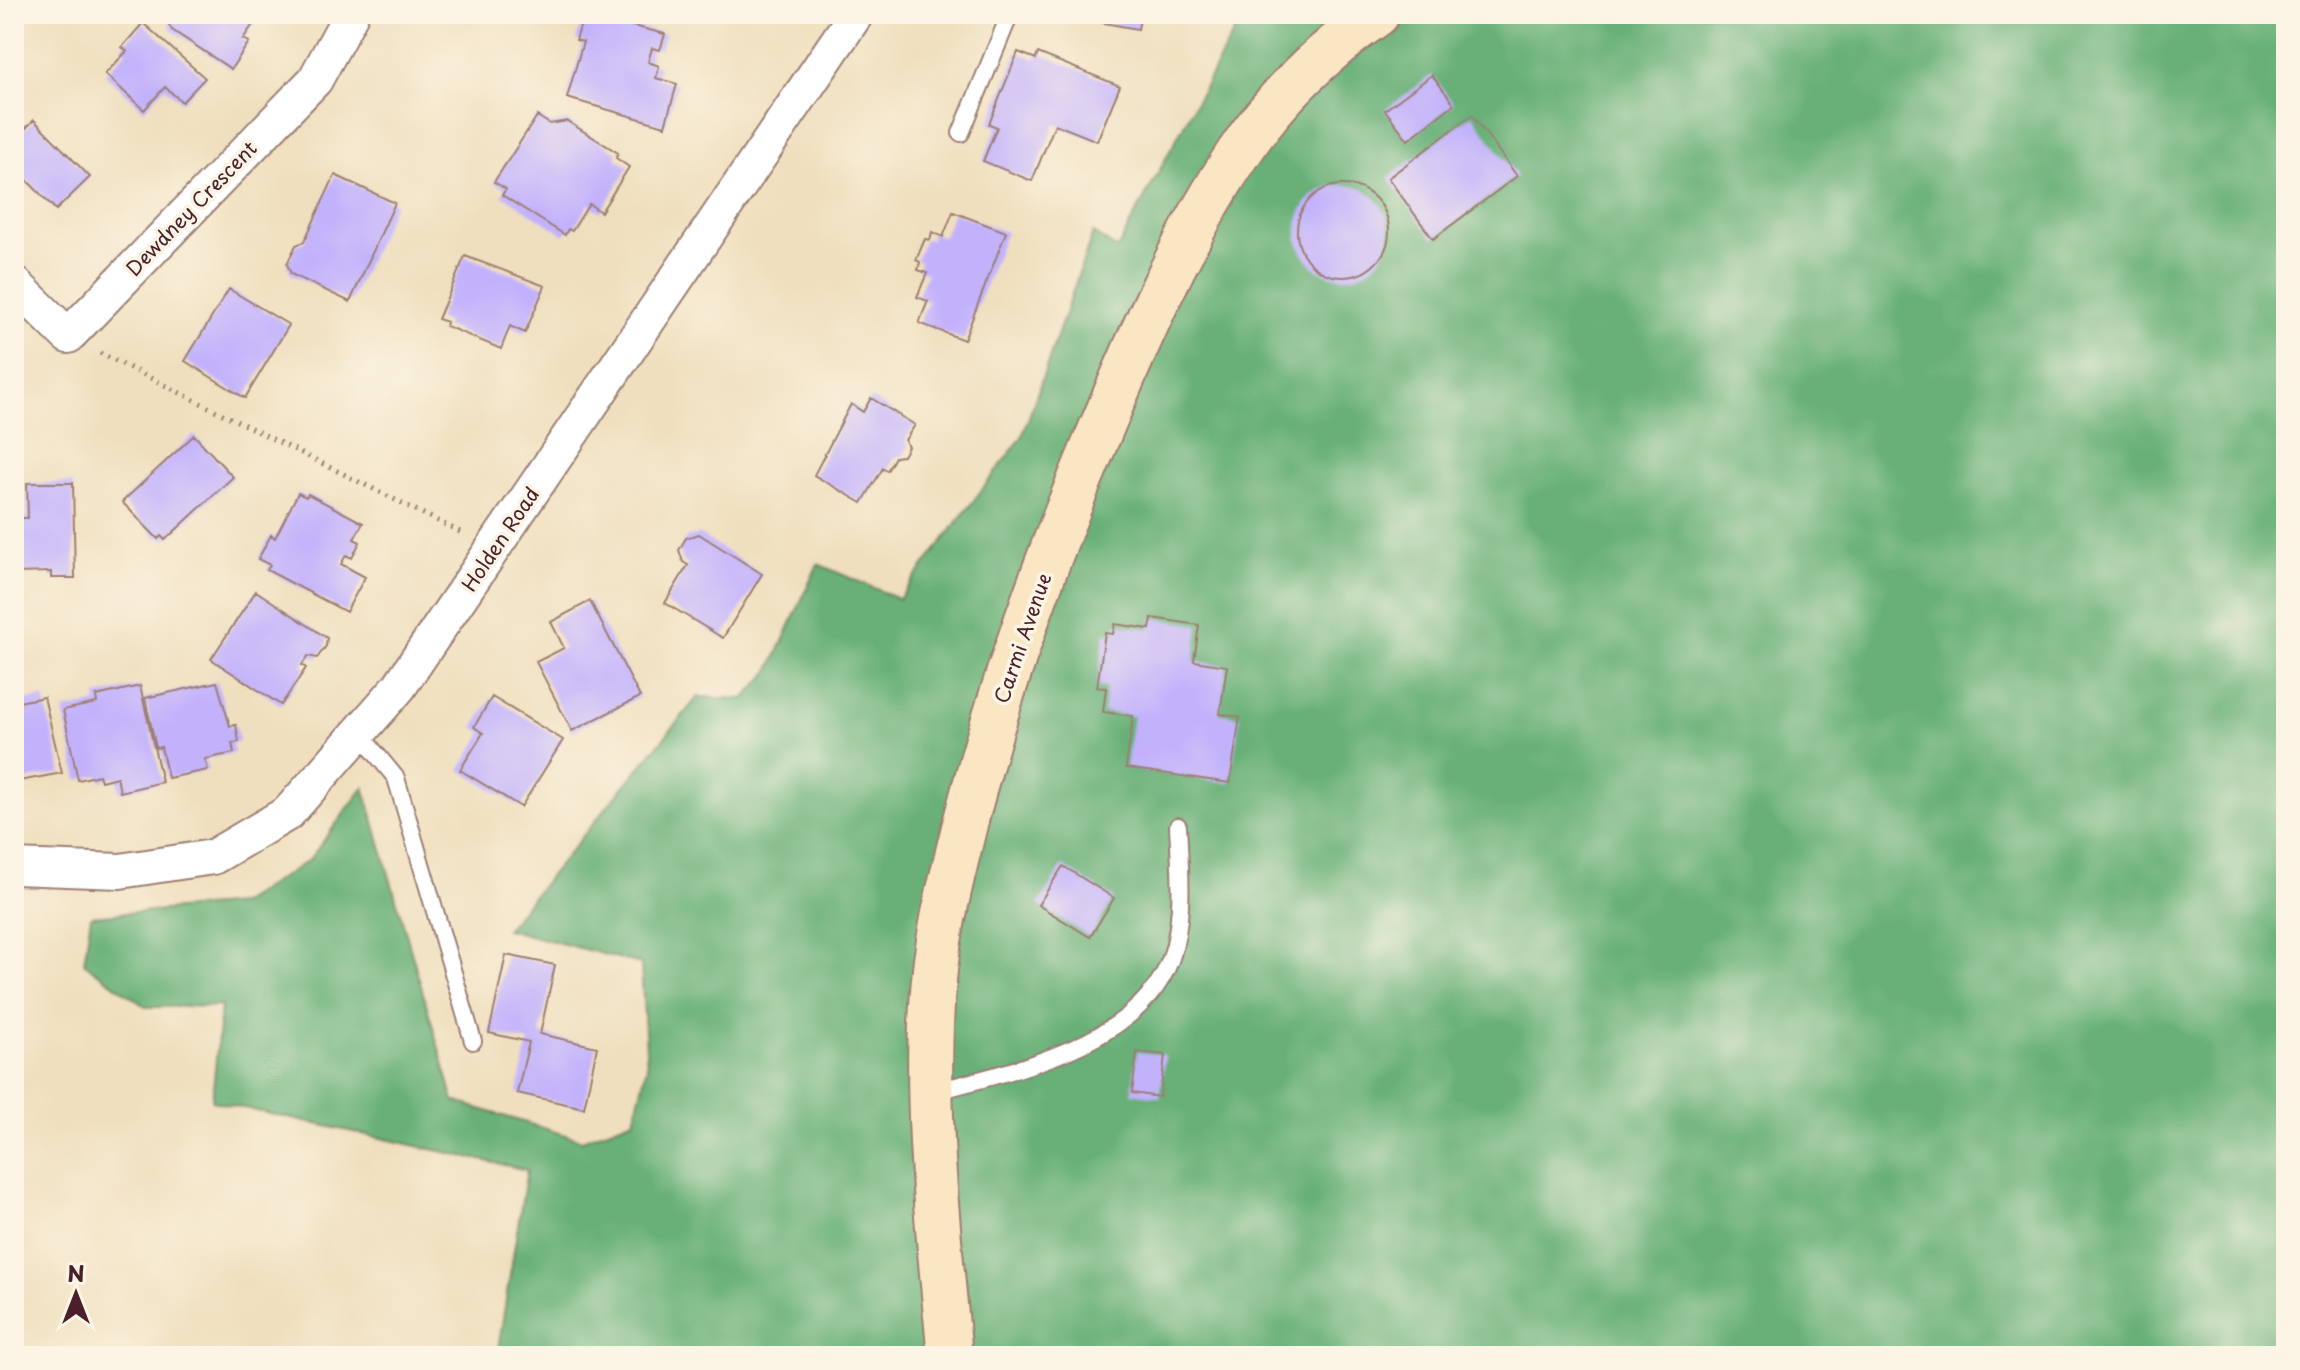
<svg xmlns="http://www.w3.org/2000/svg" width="2300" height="1370" font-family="'Playpen Sans',sans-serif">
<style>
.forest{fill:#68b077;stroke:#596851;stroke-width:2}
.building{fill:#c2b2fc}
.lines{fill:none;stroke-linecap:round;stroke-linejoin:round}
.lane-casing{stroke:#9d7f74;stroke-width:20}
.street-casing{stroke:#9d7f74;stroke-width:38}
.secondary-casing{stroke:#9d7f74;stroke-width:48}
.path{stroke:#9d7f74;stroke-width:5;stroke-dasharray:2 6;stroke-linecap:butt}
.lane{stroke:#fff;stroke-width:16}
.street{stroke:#fff;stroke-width:34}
.secondary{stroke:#fbe6c3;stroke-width:44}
.labels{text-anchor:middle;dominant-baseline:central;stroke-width:7;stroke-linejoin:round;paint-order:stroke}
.street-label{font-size:20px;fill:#4a1f2b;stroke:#fcf5e5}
</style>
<rect width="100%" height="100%" fill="#fcf5e5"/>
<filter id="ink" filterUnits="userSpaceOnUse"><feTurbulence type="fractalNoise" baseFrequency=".0125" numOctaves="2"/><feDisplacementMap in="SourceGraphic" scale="16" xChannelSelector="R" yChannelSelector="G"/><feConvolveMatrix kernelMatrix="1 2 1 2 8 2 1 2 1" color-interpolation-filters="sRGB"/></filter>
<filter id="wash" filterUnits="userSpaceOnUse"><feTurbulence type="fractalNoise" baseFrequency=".006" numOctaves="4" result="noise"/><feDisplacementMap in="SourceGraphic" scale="32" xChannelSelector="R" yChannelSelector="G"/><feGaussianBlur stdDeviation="1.8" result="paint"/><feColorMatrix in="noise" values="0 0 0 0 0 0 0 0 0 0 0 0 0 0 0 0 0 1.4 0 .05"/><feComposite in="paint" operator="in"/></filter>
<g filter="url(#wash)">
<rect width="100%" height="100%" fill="#f0dfbe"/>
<!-- forest -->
<path class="forest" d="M1244,14H2286V1356H497L527,1170L212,1101L221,1006L146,1007L84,963L91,916L240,904L309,860L364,787L454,1101L582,1140L634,1120L647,1067L641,964L506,929L698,697L744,699L769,672L818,564L899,599L1022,437L1093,233L1117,249Z"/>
<g id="blocks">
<!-- building -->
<path class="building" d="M176,14H260L243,39L249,42L231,69L172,30L169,25Z
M584,14L665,34L660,50L652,48L648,62L659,66L656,78L677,84L665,126L567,98L583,42L576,40Z
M1088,14H1141L1138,29L1087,20Z
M143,23L205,78L182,102L165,87L144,110L105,74L127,51L122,47Z
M1018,52L1036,59L1038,53L1120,86L1097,141L1055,124L1032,181L983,161L997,127L989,124Z
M1432,75L1454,104L1408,140L1385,110Z
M1472,115L1517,176L1433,239L1388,178Z
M537,116L550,124L567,121L618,153L616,158L629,167L601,212L589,204L572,231L568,229L565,235L502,195L506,189L494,182Z
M34,120L90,177L56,210L14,167V140Z
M335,175L395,203L350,302L291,274L287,264L296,245L304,242Z
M1297 231a46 46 0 1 1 92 0a46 46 0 1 1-92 0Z
M953,212L1006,232L964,340L919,323L928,301L917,297L927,273L918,270L920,262L916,260L925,239L930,240L932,232L943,237Z
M465,256L545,286L525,333L510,326L501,349L446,326L447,322L438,319Z
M229,289L289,325L245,398L185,361Z
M871,398L915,425L905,440L908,447L903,456L895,457L887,471L883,468L862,503L814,475L851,404L863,412Z
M194,435L233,477L165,540L161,536L158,539L122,502Z
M27,483H73L75,578H51V572L14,573V518H28Z
M298,493L306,497L308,494L363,523L354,539L360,542L352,558L346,555L341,564L365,577L346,612L267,570L270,565L258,559L271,535L275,538Z
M699,534L762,574L723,638L665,603L688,565L683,562L679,550L686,538Z
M256,591L327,638L326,646L317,658L308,656L302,665L306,668L281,705L211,659Z
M590,601L640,697L572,731L536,662L564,648L551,622Z
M1152,618L1199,625L1194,661L1227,666L1220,714L1240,717L1230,783L1126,768L1133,716L1103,712L1106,688L1097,687L1105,633L1113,634L1115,624L1150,629Z
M217,682L230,726L236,725L239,742L232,743L234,753L205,759L208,770L168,778L161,747L156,748L145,698Z
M140,686L162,782L120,792L117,777L101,781L99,775L78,780L63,710L97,703L96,696Z
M44,697L62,773L14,782V703Z
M492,697L563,740L521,807L460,770L483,733L474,727Z
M1063,866L1114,898L1090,937L1038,905Z
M506,955L555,965L540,1034L597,1047L584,1108L517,1093L529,1042L489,1033Z
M1137,1052L1165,1055L1160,1097L1132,1093Z"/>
</g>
</g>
<g filter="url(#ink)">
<use href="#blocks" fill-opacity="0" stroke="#9d7f74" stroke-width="2"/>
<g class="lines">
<!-- lane casing -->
<g class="lane-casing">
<path id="lane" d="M961,133L1010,14
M359,733L396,778L473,1041
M933,1092C1015,1070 1150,1043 1174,948C1184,908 1180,867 1178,826"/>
</g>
<!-- street casing -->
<g class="street-casing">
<path id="street" d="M14,283L68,336L315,80L351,14
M14,867L120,871L213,857L288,813L399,687L856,14"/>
</g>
<!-- secondary casing -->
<g class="secondary-casing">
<path id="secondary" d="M950,1356C938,1232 921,1084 936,961C942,915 954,869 965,824C998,693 1043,567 1095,443C1136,345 1179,243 1238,154C1274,99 1324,51 1377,14"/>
</g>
<!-- path -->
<path class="path" d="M100,353L464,534"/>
<!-- lane -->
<use href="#lane" class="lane"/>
<!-- street -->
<use href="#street" class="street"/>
<!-- secondary -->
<use href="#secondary" class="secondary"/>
</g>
</g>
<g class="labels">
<!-- street labels -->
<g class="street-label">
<text transform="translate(191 208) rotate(-46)">Dewdney Crescent</text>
<text transform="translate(500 539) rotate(-56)">Holden Road</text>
<text transform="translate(1022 638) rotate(-71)">Carmi Avenue</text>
</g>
</g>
<!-- margin -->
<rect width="2300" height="1370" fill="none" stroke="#fcf5e5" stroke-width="48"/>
<!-- north arrow -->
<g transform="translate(76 1294)" stroke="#fcf5e5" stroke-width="6" paint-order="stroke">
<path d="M0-6L14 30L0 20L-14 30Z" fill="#4a1f2b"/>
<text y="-12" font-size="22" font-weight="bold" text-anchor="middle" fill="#4a1f2b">N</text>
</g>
</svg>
